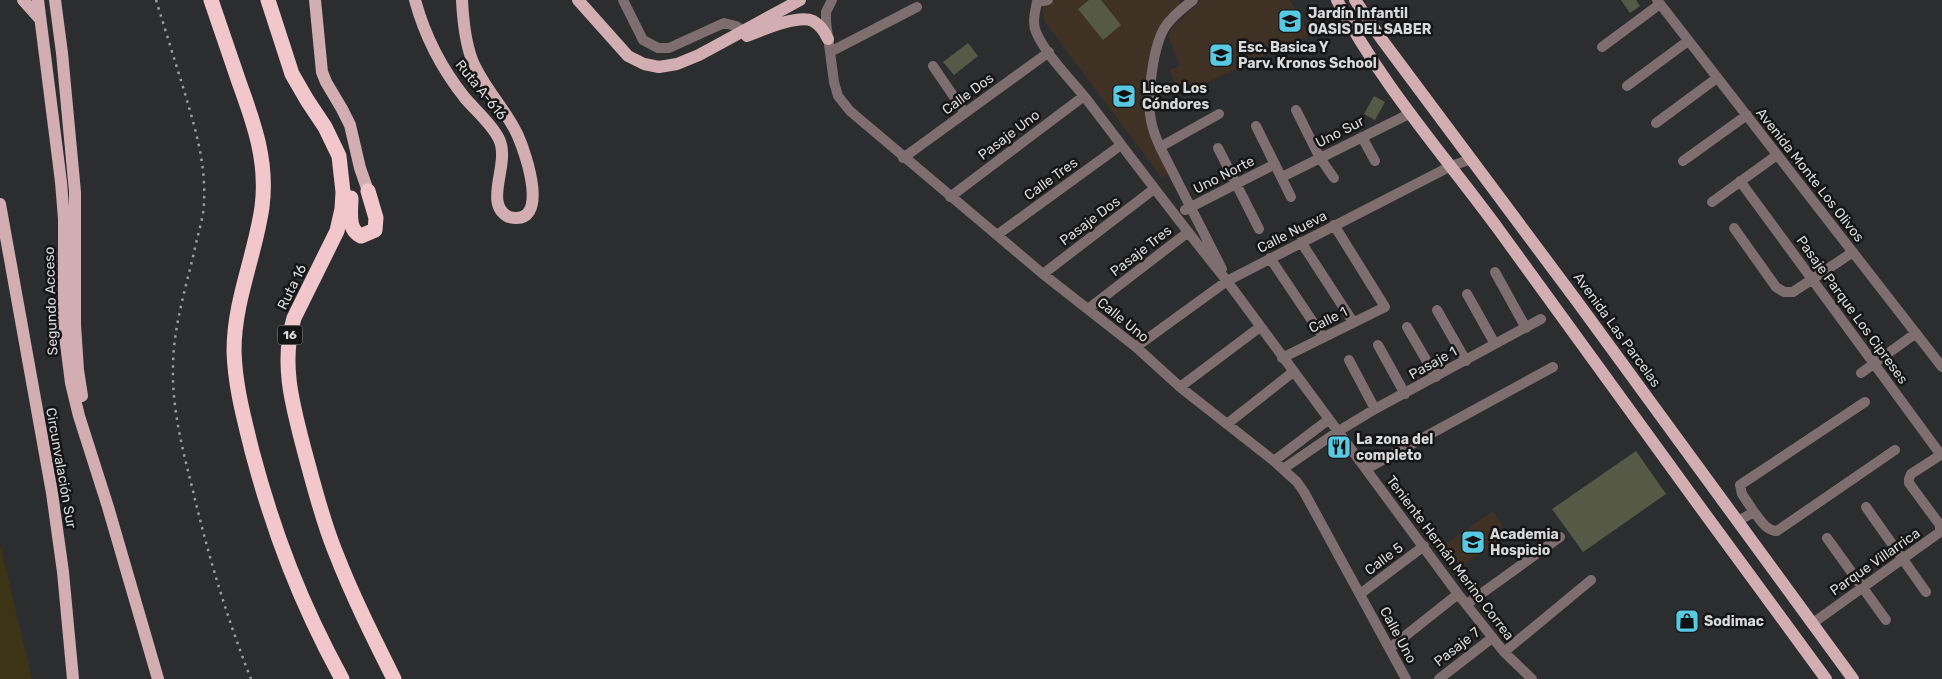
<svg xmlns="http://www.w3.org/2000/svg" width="1942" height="679" font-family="Rubik,sans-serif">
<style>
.education{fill:#403125}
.green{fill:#555946}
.sand{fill:#3c3414}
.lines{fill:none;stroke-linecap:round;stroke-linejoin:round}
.minor{stroke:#7f6e70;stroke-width:10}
.major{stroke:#d2aeb2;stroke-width:12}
.highway{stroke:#f2c7cc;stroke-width:15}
.rail{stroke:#9c9d9f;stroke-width:2.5;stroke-dasharray:2.5 5;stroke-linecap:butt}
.labels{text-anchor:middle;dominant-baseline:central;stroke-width:5;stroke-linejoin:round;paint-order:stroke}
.shield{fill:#151516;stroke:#9e9e9f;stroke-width:1}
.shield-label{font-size:12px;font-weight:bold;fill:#d8d9da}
.poi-label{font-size:14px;font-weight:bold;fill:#d8d9da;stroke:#151516;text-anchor:start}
.street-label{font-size:14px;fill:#d8d9da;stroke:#151516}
</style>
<rect width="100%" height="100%" fill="#2c2d2f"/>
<!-- education -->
<path class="education" d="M1048,0H1178L1181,4L1168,16L1146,106L1169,173L1162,178L1044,21L1042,4Z
M1201,0H1289L1302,19L1308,36L1180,95L1169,70L1180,66L1168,36L1173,27Z
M1493,511L1508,535L1454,571L1439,549Z"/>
<!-- green -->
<path class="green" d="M1089,0H1101L1121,25L1103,40L1078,9Z
M1621,0H1636L1640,6L1630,13Z
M968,43L978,56L954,75L943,62Z
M1374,96L1385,102L1375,120L1364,114Z
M1636,451L1666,494L1583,552L1552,509Z"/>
<!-- sand -->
<path class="sand" d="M0,544L32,679H0Z"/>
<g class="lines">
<!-- minor -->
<path class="minor" d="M623,0L643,40L658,48H669L724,23L736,26L749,34
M832,0L826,12V22L834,82L838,96L850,111L1043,274L1136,347L1180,387L1274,461L1297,482L1304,492L1406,679
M1048,0L1037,2C1035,12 1032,23 1036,32C1048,59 1074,82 1091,105C1136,164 1180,223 1227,281L1458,594L1504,652L1532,679
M1193,0C1183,8 1172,16 1165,27C1153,46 1148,92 1150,114C1151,125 1155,136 1160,147L1222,269
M1657,0L1942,367
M1602,47L1660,4
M830,52L917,7
M933,66L965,113
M1627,86L1688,41
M1296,110L1320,158L1334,178
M1656,123L1717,78
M1256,126L1291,197
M1362,137L1375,161
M1160,147L1219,114
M1218,148L1259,229
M903,158L1049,52
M1683,161L1747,115
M1282,177L1411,113
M1740,181L1941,455
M950,197L1084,96
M1712,202L1777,155
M1185,210L1275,164
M1734,228L1776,287L1784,292H1793L1853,252
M997,235L1121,145
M1301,242L1353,322
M1270,258L1323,337
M1495,272L1526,328
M1043,274L1154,189
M1467,294L1495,344
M1088,309L1187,233
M1437,310L1466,361
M1407,327L1436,377
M1378,345L1405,394
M1136,347L1227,281L1451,166L1472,159
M1282,358L1385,307L1334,225
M1349,360L1375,409
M1861,373L1916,333
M1180,387L1260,327
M1227,424L1293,372
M1274,461L1328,420
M1283,469L1337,432L1375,409L1541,319
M1366,469L1553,367
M1866,507L1926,592
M1754,512C1760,519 1766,531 1777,531L1895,450
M1738,521L1754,512L1742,494L1740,485L1865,402
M1827,538L1886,620
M1360,594L1424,546
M1467,604L1560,537
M1813,623L1940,532V525L1909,483V479L1911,474L1942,454
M1390,648L1458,594
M1504,652L1591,580
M1439,679L1492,638"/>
<!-- major -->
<path class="major" d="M23,0L40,19
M38,0L61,182L64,219V328L71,383L79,416L108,507L158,679
M55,0L62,53L75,192V325L78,370L82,396
M315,0L322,72L326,82L342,109L350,125L360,168L368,191
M415,0C425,37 441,68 465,98C476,111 492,124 499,139C511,164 482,204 509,217C551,227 526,154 518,136C506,109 484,89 472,60C465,41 463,21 462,0
M578,0L628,56L644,64L659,67L677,64L699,55L800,0
M1337,0C1380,83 1444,155 1499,230C1608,380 1716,530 1826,679
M1355,0L1380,37L1576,300L1853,679
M747,36C762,30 798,14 813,21C820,25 825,32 828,39
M0,204L52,493L63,572L73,679"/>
<!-- highway -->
<path class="highway" d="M211,0C220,27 230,55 239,82C254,123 268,162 262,207C255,256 234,301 234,351C235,386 244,418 252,451C274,534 301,604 342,679
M268,0L292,74L307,100L325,127L339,156L343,192L342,209L337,231L294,318C280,364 293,407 305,453C314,486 322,519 335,551C352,595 373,637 394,679
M351,198C351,211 347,230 361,236L375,230L376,218L368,191"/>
<!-- rail -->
<path class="rail" d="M156,0C165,29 174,58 183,87C194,124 206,162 204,201C204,214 200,227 197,239C188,282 173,324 173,368C172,410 183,451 193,491C208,555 227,618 251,679"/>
</g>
<!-- icons -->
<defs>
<g id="school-square" transform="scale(1.25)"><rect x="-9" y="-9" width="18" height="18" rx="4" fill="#57c9e2" stroke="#151516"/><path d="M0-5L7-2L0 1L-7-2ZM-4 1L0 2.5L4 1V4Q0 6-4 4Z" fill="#111"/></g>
<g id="restaurant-square" transform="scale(1.25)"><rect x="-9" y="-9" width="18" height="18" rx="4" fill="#57c9e2" stroke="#151516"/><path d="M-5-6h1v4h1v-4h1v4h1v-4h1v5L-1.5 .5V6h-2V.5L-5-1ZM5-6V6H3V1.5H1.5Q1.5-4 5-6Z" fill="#111"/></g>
<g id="shop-square" transform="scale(1.25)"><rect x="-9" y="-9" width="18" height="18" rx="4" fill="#57c9e2" stroke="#151516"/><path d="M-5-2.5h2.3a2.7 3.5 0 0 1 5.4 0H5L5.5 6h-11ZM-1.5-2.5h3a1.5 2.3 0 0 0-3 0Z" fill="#111"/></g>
</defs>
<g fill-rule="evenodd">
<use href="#school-square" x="1290" y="21"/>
<use href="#school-square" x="1221" y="55"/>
<use href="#school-square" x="1124" y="96"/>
<use href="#restaurant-square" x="1339" y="447"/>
<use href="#school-square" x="1473" y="542"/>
<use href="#shop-square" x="1687" y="621"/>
</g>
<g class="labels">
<!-- shield labels -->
<rect class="shield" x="277.5" y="325.5" width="25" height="19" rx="4"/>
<g class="shield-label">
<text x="290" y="335">16</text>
</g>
<!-- poi labels -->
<g class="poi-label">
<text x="1308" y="13">Jardín Infantil<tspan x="1308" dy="16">OASIS DEL SABER</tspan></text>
<text x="1238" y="47">Esc. Basica Y<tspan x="1238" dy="16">Parv. Kronos School</tspan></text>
<text x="1142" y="88">Liceo Los<tspan x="1142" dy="16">Cóndores</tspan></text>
<text x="1356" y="439">La zona del<tspan x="1356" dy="16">completo</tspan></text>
<text x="1490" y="534">Academia<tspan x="1490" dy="16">Hospicio</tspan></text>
<text x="1704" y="621">Sodimac</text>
</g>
<!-- street labels -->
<g class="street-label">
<text transform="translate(481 90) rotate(51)">Ruta A-616</text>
<text transform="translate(968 94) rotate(-36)">Calle Dos</text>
<text transform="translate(1340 132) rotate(-27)">Uno Sur</text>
<text transform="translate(1009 135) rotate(-37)">Pasaje Uno</text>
<text transform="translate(1224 175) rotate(-27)">Uno Norte</text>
<text transform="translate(1810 175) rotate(52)">Avenida Monte Los Olivos</text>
<text transform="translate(1051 179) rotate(-36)">Calle Tres</text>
<text transform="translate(1090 221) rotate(-37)">Pasaje Dos</text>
<text transform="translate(1292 232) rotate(-27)">Calle Nueva</text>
<text transform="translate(1141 251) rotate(-38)">Pasaje Tres</text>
<text transform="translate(292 287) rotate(-64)">Ruta 16</text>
<text transform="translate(51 301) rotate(-92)">Segundo Acceso</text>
<text transform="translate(1852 310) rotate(54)">Pasaje Parque Los Cipreses</text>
<text transform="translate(1123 320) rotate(39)">Calle Uno</text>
<text transform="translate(1328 320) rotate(-27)">Calle 1</text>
<text transform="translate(1617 330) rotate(54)">Avenida Las Parcelas</text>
<text transform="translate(1433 363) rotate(-29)">Pasaje 1</text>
<text transform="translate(61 468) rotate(80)">Circunvalación Sur</text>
<text transform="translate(1450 558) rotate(53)">Teniente Hernán Merino Correa</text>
<text transform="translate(1384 559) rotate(-37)">Calle 5</text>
<text transform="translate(1875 562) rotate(-35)">Parque Villarrica</text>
<text transform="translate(1398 635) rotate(62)">Calle Uno</text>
<text transform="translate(1457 647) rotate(-38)">Pasaje 7</text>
</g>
</g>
</svg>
